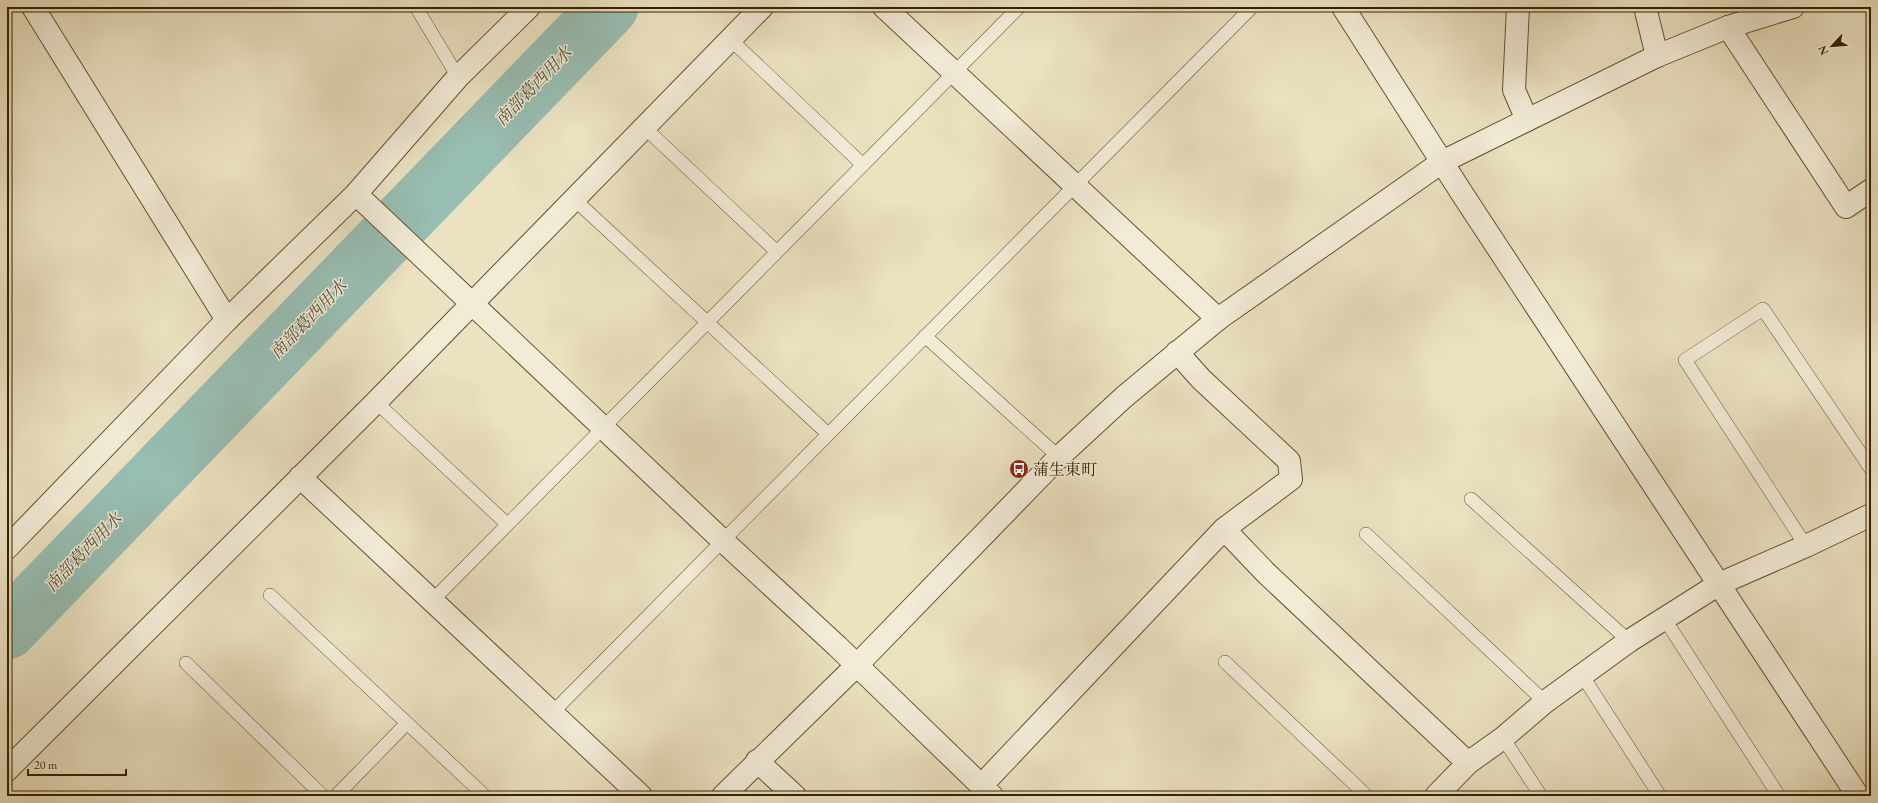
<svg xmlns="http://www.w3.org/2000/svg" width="1878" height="803" font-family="'EB Garamond','Noto Serif JP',serif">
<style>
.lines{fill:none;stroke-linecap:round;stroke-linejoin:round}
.river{stroke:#98beb3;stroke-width:59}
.service-casing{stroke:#645030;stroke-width:14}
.minor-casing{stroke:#645030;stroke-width:24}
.tertiary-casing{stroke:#645030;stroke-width:24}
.service{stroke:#f2ecd7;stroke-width:13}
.minor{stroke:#f2ecd7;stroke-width:22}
.tertiary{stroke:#f2ecd7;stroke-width:22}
.labels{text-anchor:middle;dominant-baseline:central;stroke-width:3;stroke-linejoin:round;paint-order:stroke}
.poi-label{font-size:16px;fill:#372000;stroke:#f2ecd7;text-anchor:start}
.water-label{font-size:17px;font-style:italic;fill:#544f36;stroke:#f2ecd7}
</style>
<rect width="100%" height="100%" fill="#ebe2c2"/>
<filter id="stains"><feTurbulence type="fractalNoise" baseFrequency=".005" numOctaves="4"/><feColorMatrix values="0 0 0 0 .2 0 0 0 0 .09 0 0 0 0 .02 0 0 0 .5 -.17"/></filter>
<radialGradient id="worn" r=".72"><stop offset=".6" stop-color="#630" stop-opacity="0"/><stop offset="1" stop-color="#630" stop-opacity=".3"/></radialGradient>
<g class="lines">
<!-- river -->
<path class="river" d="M7,630L609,7"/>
<!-- service casing -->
<g class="service-casing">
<path id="service" d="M416,7L458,77
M730,39L863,165
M645,128L777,252
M574,199L828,434
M925,336L1059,457
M376,402L507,524
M1471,499L1629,641
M1366,534L1545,702
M1806,546L1685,360L1763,309L1871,469
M270,595L485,796
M432,601L1019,7
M1664,618L1779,796
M1225,662L1367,796
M186,663L323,796
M1582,675L1660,796
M552,713L1252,7
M1503,738L1541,796
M336,796L407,723"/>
</g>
<!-- minor casing -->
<g class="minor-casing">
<path id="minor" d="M33,7L227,320
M884,7L1218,319
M1343,7L1463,195L1858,796
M1518,7L1514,90L1527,120
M1645,7L1657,56
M1728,27L1846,207L1871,190
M356,194L722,540L837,646L992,796
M300,477L641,796
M1224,529L1266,573L1468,763
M757,761L795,796
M7,770L376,402L762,7
M981,786L1224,529L1291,479L1289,461L1201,379L1177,352
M1436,796L1468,763L1503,738L1545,702L1629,641L1719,584L1806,546L1871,515"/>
</g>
<!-- tertiary casing -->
<g class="tertiary-casing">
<path id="tertiary" d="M7,548L227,320L356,194L458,77L529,7
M723,796L857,665L1059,457L1124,397L1218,319L1442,162L1657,56L1728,27L1793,7"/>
</g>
<!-- service -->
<use href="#service" class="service"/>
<!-- minor -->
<use href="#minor" class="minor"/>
<!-- tertiary -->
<use href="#tertiary" class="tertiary"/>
</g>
<!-- icons -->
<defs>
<g id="bus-disc" transform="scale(1)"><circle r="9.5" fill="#8f2418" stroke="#f2ecd7"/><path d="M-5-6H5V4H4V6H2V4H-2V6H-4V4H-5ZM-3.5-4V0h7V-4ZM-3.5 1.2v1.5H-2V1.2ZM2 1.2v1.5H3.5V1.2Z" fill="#fff"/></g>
</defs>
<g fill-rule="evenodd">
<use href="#bus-disc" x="1019" y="469"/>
</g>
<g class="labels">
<!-- poi labels -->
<g class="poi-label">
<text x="1033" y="469">蒲生東町</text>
</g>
<!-- water labels -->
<g class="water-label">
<text transform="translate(533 86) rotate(-46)">南部葛西用水</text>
<text transform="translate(308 319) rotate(-46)">南部葛西用水</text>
<text transform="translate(83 552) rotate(-46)">南部葛西用水</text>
</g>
</g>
<!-- margin -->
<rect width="1878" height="803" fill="none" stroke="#ebe2c2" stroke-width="24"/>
<rect x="8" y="8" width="1862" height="787" fill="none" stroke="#372000" stroke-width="2"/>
<rect x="12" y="12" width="1854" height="779" fill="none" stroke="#372000"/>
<!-- north arrow -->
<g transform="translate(1832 46) rotate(244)" stroke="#f2ecd7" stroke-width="3" paint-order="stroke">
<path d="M0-3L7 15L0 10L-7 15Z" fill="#372000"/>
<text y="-6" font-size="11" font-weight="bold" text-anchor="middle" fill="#372000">N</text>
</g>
<!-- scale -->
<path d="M28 769v6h98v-6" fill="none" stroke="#372000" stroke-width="2"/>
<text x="34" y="769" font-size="12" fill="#372000" stroke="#f2ecd7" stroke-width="3" paint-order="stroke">20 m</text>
<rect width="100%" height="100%" filter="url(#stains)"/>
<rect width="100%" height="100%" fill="url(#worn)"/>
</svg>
